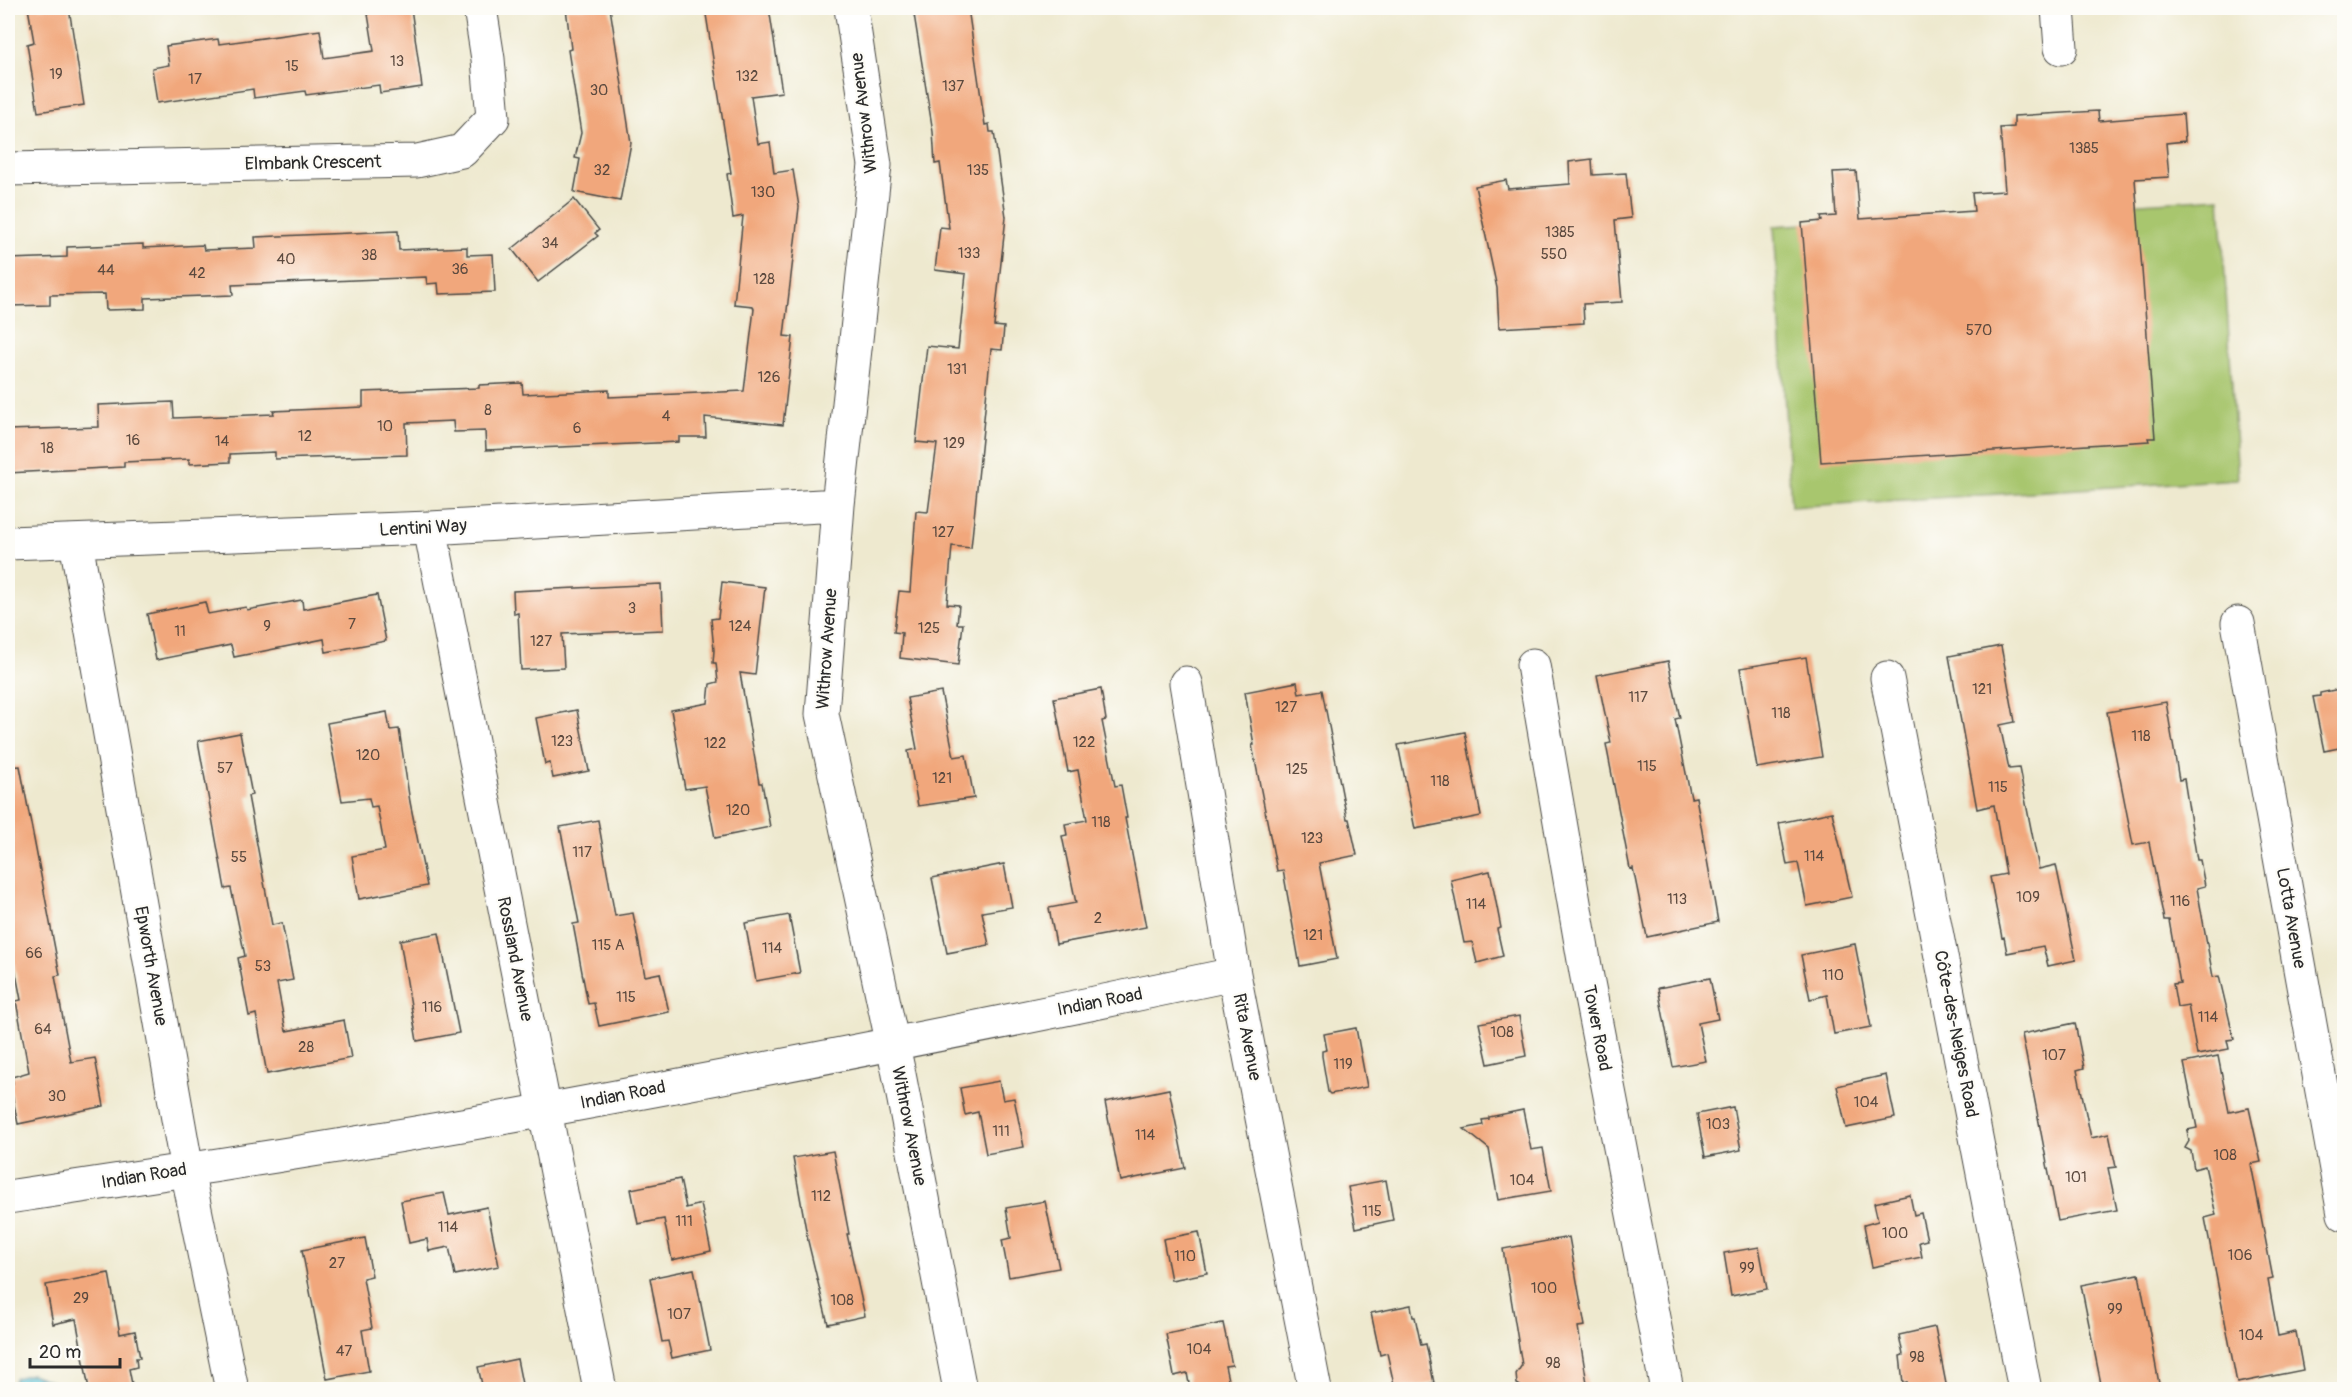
<svg xmlns="http://www.w3.org/2000/svg" width="2352" height="1397" font-family="Pangolin,sans-serif">
<style>
.pitch{fill:#a8c66e;stroke:#6a784c;stroke-width:1.5}
.water{fill:url(#water-ripples);stroke:#427680;stroke-width:1.5}
.building{fill:#f1a77c}
.lines{fill:none;stroke-linecap:round;stroke-linejoin:round}
.minor-casing{stroke:#484844;stroke-width:35}
.minor{stroke:#fff;stroke-width:33}
.labels{text-anchor:middle;dominant-baseline:central;stroke-width:4.5;stroke-linejoin:round;paint-order:stroke}
.number-label{font-size:15px;fill:#5c4a3f}
.street-label{font-size:18px;fill:#2b2b2b;stroke:#fdfcf7}
</style>
<defs>
<pattern id="water-ripples" width="26" height="14" patternUnits="userSpaceOnUse" patternTransform="scale(1.5)"><rect width="26" height="14" fill="#59c2d6"/><path d="M2 4q2-2 4 0t4 0M15 11q2-2 4 0t4 0" fill="none" stroke="#4a9eae"/></pattern>
</defs>
<rect width="100%" height="100%" fill="#fdfcf7"/>
<filter id="ink" filterUnits="userSpaceOnUse"><feTurbulence type="fractalNoise" baseFrequency=".0167" numOctaves="2"/><feDisplacementMap in="SourceGraphic" scale="12" xChannelSelector="R" yChannelSelector="G"/><feConvolveMatrix kernelMatrix="1 2 1 2 8 2 1 2 1" color-interpolation-filters="sRGB"/></filter>
<filter id="wash" filterUnits="userSpaceOnUse"><feTurbulence type="fractalNoise" baseFrequency=".008" numOctaves="4" result="noise"/><feDisplacementMap in="SourceGraphic" scale="24" xChannelSelector="R" yChannelSelector="G"/><feGaussianBlur stdDeviation="1.35" result="paint"/><feColorMatrix in="noise" values="0 0 0 0 0 0 0 0 0 0 0 0 0 0 0 0 0 1.4 0 .05"/><feComposite in="paint" operator="in"/></filter>
<g filter="url(#wash)">
<rect width="100%" height="100%" fill="#eee9cf"/>
<!-- pitch -->
<path class="pitch" d="M2220,198L2238,479L1791,507L1774,226Z"/>
<!-- water -->
<path class="water" d="M31,1374L66,1387L65,1389H12L15,1378Z"/>
<g id="blocks">
<!-- building -->
<path class="building" d="M28,8H69L84,105L38,112L27,44L34,42Z
M367,8H411L422,87L380,93L379,85L306,95L305,91L254,98L253,89L157,103L152,68L169,65L166,46L218,39L219,44L320,30L324,58L374,51Z
M566,8H610L631,143L620,201L574,192L580,159L575,158L581,133L568,50L571,49Z
M705,8H769L782,92L751,96L758,144L770,142L774,173L793,170L799,207L784,336L793,337L783,425L705,417L706,437H679V442L486,450L485,431L454,432L453,421L406,423L407,455L275,459V452L230,454V462L189,464V459L124,462V467L8,473V430L99,427L98,405L173,402L174,418L274,414L273,411L363,407V392L479,388V385L522,383L523,394L609,390V397L744,391L754,309L753,306L734,304L743,216L733,218L727,174L731,173Z
M913,8H968L985,125L989,124L990,132H994L1006,217L994,326L1004,327L1002,350L991,349L971,548L952,546L947,604L959,605L957,624H963L958,665L900,658L902,633L894,632L899,591L910,592L916,511L928,512L937,444L916,442L927,346L958,349L966,274L935,270L940,227L949,228L940,163L935,164L933,132Z
M2098,111L2099,121L2183,114L2185,141L2166,143L2169,177L2135,179L2155,438H2148L2149,441L1821,462L1802,223L1822,221L1821,217L1836,216L1833,172L1856,171L1860,219L1974,211L1972,193L2005,191L2000,128L2014,127V116Z
M1592,159L1593,175L1626,173L1631,218L1615,220L1622,302L1583,304L1584,323L1499,328L1497,288L1475,186L1506,180L1508,189L1570,184L1569,162Z
M574,199L599,230L595,233L598,236L538,282L512,249Z
M398,231L399,250L467,247V255L493,254L495,292L439,294L438,283L427,284L426,277L232,285L233,295L145,298V309L106,310L105,294L50,295V305L8,306V259L67,257V247L143,244V248L203,245L204,250L256,248L255,237Z
M722,582L765,587L755,675L740,673L759,783H762L770,827L715,838L705,786L685,789L671,710L708,703L710,684L718,682L716,663H713L714,650L711,619L718,618Z
M661,584L663,630L562,634L564,668L521,670L518,613L514,614L513,591Z
M377,595L386,641L326,652L324,639L234,657L231,645L156,660L147,614L205,602L208,614L246,607L247,610L302,600L303,609Z
M2001,646L2015,722L2000,725L2009,769L2019,768L2039,869L2056,865L2076,960L2048,966L2043,946L2007,953L2004,937L2002,938L1990,877L2006,874L1994,805L1977,809L1949,656Z
M1806,657L1822,757L1757,768L1740,668Z
M1668,661L1680,718L1675,719L1691,798L1696,797L1718,922L1647,937L1633,868L1630,869L1606,744L1611,743L1597,675Z
M1297,682L1299,694L1322,690L1347,819H1349L1357,855L1319,863L1337,959L1300,966L1283,870L1277,871L1252,745H1254L1245,692Z
M2344,688V747L2324,751L2313,697L2320,696V693Z
M1101,689L1106,720L1102,721L1115,786L1121,785L1127,818H1125L1146,927L1056,944L1049,908L1076,903L1062,836L1067,835L1065,824L1087,820L1078,770L1068,772L1054,698Z
M941,692L954,757L966,755L974,798L918,806L908,751L917,749L907,698Z
M2166,702L2179,780L2184,779L2197,860H2200L2205,886L2197,888L2213,977L2219,976L2234,1039L2227,1040L2229,1049L2197,1055L2188,1005L2177,1007L2173,984L2180,983L2169,920H2164L2149,842L2133,845L2107,712Z
M577,710L589,771L553,778L550,763L545,764L536,718Z
M387,712L390,730L399,729L410,802L427,886L359,899L352,856L385,850L377,806L371,807L369,798L342,801L327,723Z
M1465,732L1481,816L1415,829L1398,745Z
M240,733L252,795L248,796L272,925L282,923L293,980L277,983L286,1031L344,1020L351,1058L267,1074L256,1014L249,1016L238,958L245,956L231,888L225,889L198,741Z
M20,766L60,975L55,976L71,1062L95,1058L104,1106L18,1124L10,1085L13,1084L12,1077L29,1072L16,1001L21,1000L8,932V767Z
M1832,812L1852,897L1807,906L1798,863L1787,865L1779,823Z
M598,820L615,916L633,913L645,976L660,973L669,1012L599,1026L594,1003L588,1004L584,983L573,924L579,923L560,827Z
M1004,864L1012,907L982,912L989,945L947,953L932,878Z
M1490,871L1501,928L1497,929L1503,956L1477,963L1472,942L1464,943L1451,880Z
M789,915L800,973L756,981L745,923Z
M439,933L459,1033L417,1041L400,940Z
M1855,944L1871,1027L1834,1034L1827,995L1810,999L1801,955Z
M1710,978L1718,1019L1698,1023L1706,1061L1673,1067L1658,988Z
M1519,1016L1526,1056L1488,1064L1479,1023Z
M2075,1023L2084,1068L2077,1070L2091,1138L2109,1134L2116,1167L2108,1168L2117,1210L2058,1221L2022,1034Z
M1356,1028L1367,1087L1330,1094L1328,1092L1322,1056V1051L1327,1050L1324,1034Z
M2218,1056L2229,1112L2249,1108L2261,1162L2251,1164L2273,1279L2268,1280L2278,1336L2296,1332L2303,1370L2237,1383L2205,1218L2216,1215L2205,1166L2194,1169L2191,1151L2185,1148L2189,1141L2187,1130L2197,1128L2184,1063Z
M1886,1075L1895,1118L1846,1128L1837,1086Z
M999,1081L1003,1100L1014,1098L1024,1147L986,1154L978,1112L965,1115L960,1088Z
M1169,1089L1185,1168L1120,1181L1105,1102Z
M1733,1107L1741,1150L1705,1157L1697,1114Z
M1523,1110L1531,1150L1543,1148L1551,1191L1498,1200L1489,1149L1464,1129L1483,1125L1482,1120L1489,1119V1117Z
M833,1151L849,1234H847L865,1316L828,1324L808,1241L793,1158Z
M680,1179L686,1208L701,1204L711,1251L672,1260L664,1219L638,1224L631,1189Z
M1386,1180L1393,1220L1356,1228L1348,1187Z
M444,1193L449,1215L487,1207L499,1266L455,1275L449,1247L429,1251L427,1239L409,1243L401,1201Z
M1910,1195L1914,1215L1921,1213L1927,1240L1919,1242L1922,1257L1872,1267L1864,1225L1878,1221L1874,1203Z
M1045,1201L1059,1268L1009,1277L1002,1240L1011,1238L1006,1208Z
M1199,1232L1207,1273L1171,1280L1163,1239Z
M1569,1237L1585,1326L1578,1327L1588,1389H1525L1517,1384L1516,1374L1522,1365L1503,1249Z
M365,1238L372,1276L363,1278L372,1328L362,1330L369,1371L327,1379L302,1250Z
M1759,1247L1767,1289L1731,1296L1724,1253Z
M694,1269L710,1350L672,1358L668,1341L662,1342L650,1278Z
M109,1273L120,1334L135,1331L140,1358H136L137,1367L129,1369L133,1389H89L76,1319L53,1324L46,1285Z
M2139,1274L2160,1389H2102L2081,1285Z
M1411,1305L1413,1317H1415L1421,1345L1426,1344L1434,1383L1395,1389L1387,1353L1380,1355L1371,1313Z
M1223,1323L1232,1365L1225,1366L1230,1389H1190L1187,1373L1174,1376L1166,1334Z
M1935,1327L1947,1389H1909L1907,1382L1903,1383L1900,1356L1903,1355L1899,1335Z
M517,1359L523,1389H483L478,1367Z"/>
</g>
</g>
<g filter="url(#ink)">
<use href="#blocks" fill-opacity="0" stroke="#484844" stroke-width="1.5"/>
<g class="lines">
<!-- minor casing -->
<g class="minor-casing">
<path id="minor" d="M851,8L875,165L838,505L822,714L898,1069L960,1390
M2058,8L2061,48
M8,169L417,161L462,151L493,118L488,59L480,8
M430,528L600,1390
M76,542L187,1170L232,1390
M8,543L430,528L838,505
M2238,623L2344,1214
M1533,665L1586,972L1667,1390
M1887,678L2025,1390
M1186,683L1234,974L1315,1390
M8,1197C187,1170 367,1143 546,1110C776,1068 1006,1022 1234,974"/>
</g>
<!-- minor -->
<use href="#minor" class="minor"/>
</g>
</g>
<g class="labels">
<!-- number labels -->
<g class="number-label">
<text x="397" y="61">13</text>
<text x="292" y="66">15</text>
<text x="56" y="74">19</text>
<text x="747" y="76">132</text>
<text x="195" y="79">17</text>
<text x="953" y="86">137</text>
<text x="599" y="90">30</text>
<text x="2084" y="148">1385</text>
<text x="602" y="170">32</text>
<text x="978" y="170">135</text>
<text x="763" y="192">130</text>
<text x="1560" y="232">1385</text>
<text x="550" y="243">34</text>
<text x="969" y="253">133</text>
<text x="1554" y="254">550</text>
<text x="369" y="255">38</text>
<text x="286" y="259">40</text>
<text x="460" y="269">36</text>
<text x="106" y="270">44</text>
<text x="197" y="273">42</text>
<text x="764" y="279">128</text>
<text x="1979" y="330">570</text>
<text x="957" y="369">131</text>
<text x="769" y="377">126</text>
<text x="488" y="410">8</text>
<text x="666" y="416">4</text>
<text x="385" y="426">10</text>
<text x="577" y="428">6</text>
<text x="305" y="436">12</text>
<text x="133" y="440">16</text>
<text x="222" y="441">14</text>
<text x="954" y="443">129</text>
<text x="47" y="448">18</text>
<text x="943" y="532">127</text>
<text x="632" y="608">3</text>
<text x="352" y="624">7</text>
<text x="267" y="626">9</text>
<text x="740" y="626">124</text>
<text x="929" y="628">125</text>
<text x="180" y="631">11</text>
<text x="541" y="641">127</text>
<text x="1982" y="689">121</text>
<text x="1638" y="697">117</text>
<text x="1286" y="707">127</text>
<text x="1781" y="713">118</text>
<text x="2141" y="736">118</text>
<text x="562" y="741">123</text>
<text x="1084" y="742">122</text>
<text x="715" y="743">122</text>
<text x="368" y="755">120</text>
<text x="1647" y="766">115</text>
<text x="225" y="768">57</text>
<text x="1297" y="769">125</text>
<text x="942" y="778">121</text>
<text x="1440" y="781">118</text>
<text x="1998" y="787">115</text>
<text x="738" y="810">120</text>
<text x="1101" y="822">118</text>
<text x="1312" y="838">123</text>
<text x="582" y="852">117</text>
<text x="1814" y="856">114</text>
<text x="239" y="857">55</text>
<text x="2028" y="897">109</text>
<text x="1677" y="899">113</text>
<text x="2180" y="901">116</text>
<text x="1476" y="904">114</text>
<text x="1098" y="918">2</text>
<text x="1313" y="935">121</text>
<text x="608" y="945">115 A</text>
<text x="772" y="948">114</text>
<text x="34" y="953">66</text>
<text x="263" y="966">53</text>
<text x="1833" y="975">110</text>
<text x="626" y="997">115</text>
<text x="432" y="1007">116</text>
<text x="2208" y="1017">114</text>
<text x="43" y="1029">64</text>
<text x="1502" y="1032">108</text>
<text x="306" y="1047">28</text>
<text x="2054" y="1055">107</text>
<text x="1343" y="1064">119</text>
<text x="57" y="1096">30</text>
<text x="1866" y="1102">104</text>
<text x="1718" y="1124">103</text>
<text x="1001" y="1131">111</text>
<text x="1145" y="1135">114</text>
<text x="2225" y="1155">108</text>
<text x="2076" y="1177">101</text>
<text x="1522" y="1180">104</text>
<text x="821" y="1196">112</text>
<text x="1372" y="1211">115</text>
<text x="684" y="1221">111</text>
<text x="448" y="1227">114</text>
<text x="1895" y="1233">100</text>
<text x="2240" y="1255">106</text>
<text x="1185" y="1256">110</text>
<text x="337" y="1263">27</text>
<text x="1747" y="1268">99</text>
<text x="1544" y="1288">100</text>
<text x="81" y="1298">29</text>
<text x="842" y="1300">108</text>
<text x="2115" y="1309">99</text>
<text x="679" y="1314">107</text>
<text x="2251" y="1335">104</text>
<text x="1199" y="1349">104</text>
<text x="344" y="1351">47</text>
<text x="1917" y="1357">98</text>
<text x="1553" y="1363">98</text>
</g>
<!-- street labels -->
<g class="street-label">
<text transform="translate(864 113) rotate(-97)">Withrow Avenue</text>
<text transform="translate(313 163) rotate(-1)">Elmbank Crescent</text>
<text transform="translate(423 528) rotate(-3)">Lentini Way</text>
<text transform="translate(827 649) rotate(-86)">Withrow Avenue</text>
<text transform="translate(2291 918) rotate(80)">Lotta Avenue</text>
<text transform="translate(515 959) rotate(79)">Rossland Avenue</text>
<text transform="translate(151 966) rotate(80)">Epworth Avenue</text>
<text transform="translate(1100 1002) rotate(-11)">Indian Road</text>
<text transform="translate(1597 1028) rotate(79)">Tower Road</text>
<text transform="translate(1956 1034) rotate(79)">Côte-des-Neiges Road</text>
<text transform="translate(1247 1037) rotate(79)">Rita Avenue</text>
<text transform="translate(623 1095) rotate(-11)">Indian Road</text>
<text transform="translate(909 1126) rotate(79)">Withrow Avenue</text>
<text transform="translate(144 1176) rotate(-9)">Indian Road</text>
</g>
</g>
<!-- margin -->
<rect width="2352" height="1397" fill="none" stroke="#fdfcf7" stroke-width="30"/>
<!-- scale -->
<path d="M30 1358v9h90v-9" fill="none" stroke="#2b2b2b" stroke-width="3"/>
<text x="39" y="1358" font-size="18" fill="#2b2b2b" stroke="#fdfcf7" stroke-width="4.5" paint-order="stroke">20 m</text>
</svg>
